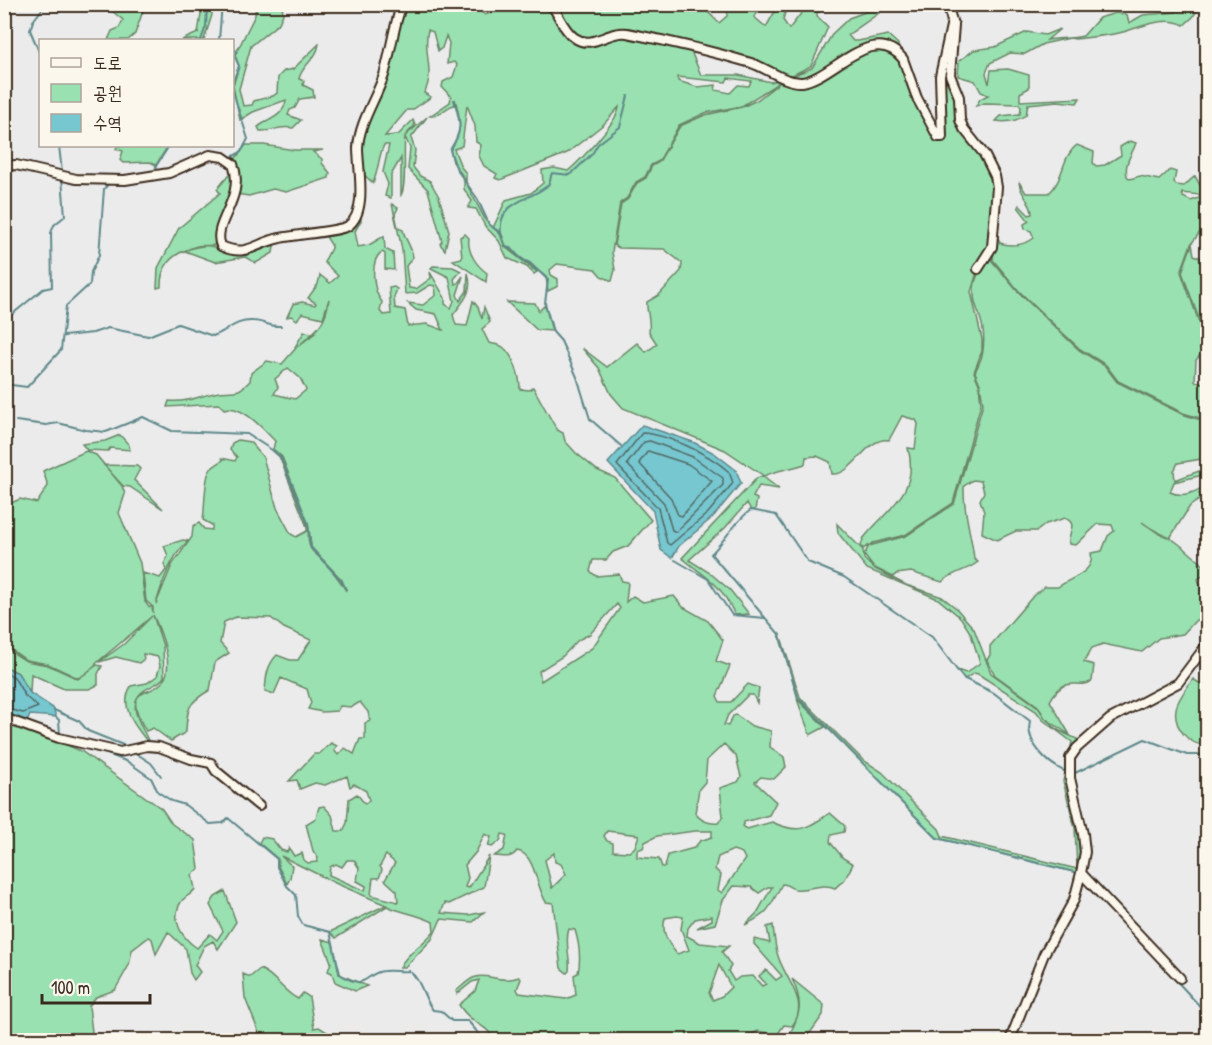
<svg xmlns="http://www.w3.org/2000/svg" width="1212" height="1045" font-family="'Patrick Hand','Poor Story',sans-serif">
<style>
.green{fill:#99e1b0;stroke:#6a8667;stroke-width:1.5;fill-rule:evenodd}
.water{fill:#76c7d0;stroke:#5e8889;stroke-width:1.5}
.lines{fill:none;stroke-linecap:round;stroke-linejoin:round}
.shore{stroke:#536965;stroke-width:1.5}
.stream{stroke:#5e8889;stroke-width:2}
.street-casing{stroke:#3b2a1e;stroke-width:12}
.street{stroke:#fbf7ec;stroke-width:8}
</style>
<rect width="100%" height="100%" fill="#ebebec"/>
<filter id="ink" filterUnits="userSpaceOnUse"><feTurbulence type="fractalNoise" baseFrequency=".0167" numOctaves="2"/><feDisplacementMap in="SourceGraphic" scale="12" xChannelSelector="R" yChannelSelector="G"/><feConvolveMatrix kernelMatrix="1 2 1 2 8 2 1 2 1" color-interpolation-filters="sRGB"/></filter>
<g filter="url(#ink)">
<!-- green -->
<path class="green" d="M133,5H145L135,34L128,40H108L112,31L119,28L123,20L112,11L115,8Z
M197,5H211L212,15L204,40H182L198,33L202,8Z
M256,5H282L283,14L279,23L251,46L239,89L243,106L252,105L254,101L273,96L277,93L278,77L284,71L293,69L319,44C317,60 302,64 299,79L304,81L303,85L313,90L314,97L300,99L295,108L290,110L288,115L301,120L293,128C276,125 275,132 260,131L258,127C268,119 284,117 286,100L253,112L240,120L233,86L239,66L235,55L255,15Z
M403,5H472L485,15L497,11L499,5H551L566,28L585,42L619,33L690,49L701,75H738L771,82L785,78L798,83L842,60L879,48L897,53L942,138L941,76L952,24L950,58L959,120L994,177L991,247L980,262L971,292L982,339V351L974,372L979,384L981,404L953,503L905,535L873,543L863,549L861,546L863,539C886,509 920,494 908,448L915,449L918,424L916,420L902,416L889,440C866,436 854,476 832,474L830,462L817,456L806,457L805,464C790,469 778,470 764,476L725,450L623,408L611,394L599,368L582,348L607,367L637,343L646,352L657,344L649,332C651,318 646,312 647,302L659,295L681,271L682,263L664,249L619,248L614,245L621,204L628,199L637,183L646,178L652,166L659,162L680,126L705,115L742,107L757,100L783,80L742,106L705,113L679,125L659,161L651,165L645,177L636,182L627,198L620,203L612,252L615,270L612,281L601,276L595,269L557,264L550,270L551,275L558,279V286L548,291L546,277L506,246L501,232L493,228L506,200L531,193L543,183L542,170L554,168L568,171C579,162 619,120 619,107L604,124L567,153L500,180L495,178L497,174L484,166L479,156L481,145L476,142L475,126L467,105L462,146L454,149L461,167L466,173V181L453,162L450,150C463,133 461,120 455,99V105C445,106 441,117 430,116L450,102L451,97L442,87L443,82L453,77L457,65L454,62L447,64L449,43L446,36L442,48L438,51L433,32L428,30C422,50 436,73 424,93L431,97L412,110H407L385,136L398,135L413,120L415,125L405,136L427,117L411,138L415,150L413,167L420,176L430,181L439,197L449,231L445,250L440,244L442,241L428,190L408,169L410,148L405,137C403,149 407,186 401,195V158L391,175V198L385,196L388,184L383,172L389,145H384C378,157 379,169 373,183L362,173L361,143ZM677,77L726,82L728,78L751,81L749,86L738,85L730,93L715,90L716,85L697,87L678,81Z
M552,5H713L706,10L719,23L727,16L728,9L724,5L734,9L741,5H765L754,17L766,27L777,8L771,5H787L783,20L789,29L806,7L804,5H822L825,8L817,13V16L828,27L811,66L786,78L754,64L634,34L597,41L575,38Z
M884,5L879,13L848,35L853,41H858L888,35L898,44V52C864,38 840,68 811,79C804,81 795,79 787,78L812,68L833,33L849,18Z
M1177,5H1200L1193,17L1184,25C1166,15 1141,27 1123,32C1108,36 1090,37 1075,39L1070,38L1043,44L1025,54L1010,53L990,63L986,73L989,84L991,70L1008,69L1029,75V88L1020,93V101L1080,98L1077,103L1057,101L1028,104L1026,115C1017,121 1007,123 996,121L1001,116L1020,114L1021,107L1019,104L985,103L976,106L980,99L988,95L981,92L975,81L958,76L959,61L974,50L995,47L1027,32L1045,35L1060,29L1047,40C1059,38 1071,39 1083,36L1099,18L1116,13L1127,15L1129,23L1143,15L1176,12Z
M1130,141L1136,143C1132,155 1124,162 1127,176L1130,179L1140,176L1159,180L1170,170L1176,172L1174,182L1176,185L1184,186L1195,176L1201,187L1200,195L1182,193L1183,197L1191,201L1199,198L1207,201V217L1201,231L1191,244L1181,272L1199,322L1207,334V348L1196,360L1195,381L1207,384V420L1183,413L1118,381L1106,365L1080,349L1050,321L1019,291L993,260L996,232L1000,243C1011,247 1025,245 1034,238L1031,231L1025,229L1024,224L1029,221L1018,207L1019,205L1029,215L1032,214C1032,202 1020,195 1019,182L1026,193H1049C1064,180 1061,157 1077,145L1094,152L1093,163L1096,166L1105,165L1121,155L1120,147Z
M246,145H264L294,150H323L313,152L322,159V163L330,173L329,178L286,192L273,189L249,196L236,194L234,160L229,159L236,158Z
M117,146H168L156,165L150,162L123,163L120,160L123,151L116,149Z
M234,169L230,208L219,245C191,245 160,253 161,287L157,288L158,268L179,228L220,193L217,189Z
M464,179L486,221L500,234L505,247L537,272L534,274L527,267L507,258L499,241L485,226L476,209L468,208L472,201L464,189Z
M392,204L398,208L395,214L398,228L403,230C405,240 412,247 413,257L406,266L409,288L416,289L431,278L430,272L445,298V304L451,308L454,301L449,277L431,268L433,266L453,267L461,271L454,279L455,284L458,283L463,276L457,295L460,301L467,291L468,273C474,292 463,301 453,315L456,325L467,326L473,301L478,307L482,319L484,307L490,322L482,329L489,343C493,344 500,345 503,347C514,356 520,376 520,389L529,390L533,387L557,430L563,433L565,441L576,453L597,470L615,478L651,520L628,546L613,552L606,560H593L590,571L596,576L619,574L622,581L628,582L626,602L633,596L643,602L674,596L683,607L708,621L723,640L716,661L730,666L717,696L720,702H731L748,684L759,688L757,703L753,695H748L728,715L724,725L728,726L733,716L736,715L752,726L771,731L770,747L784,757L786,767L774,779L761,777L755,782L776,802L769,815L744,822L743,827L747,829L772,822C800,835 807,828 830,813L845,826L844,832L831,835L830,842L843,858L853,864L845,879L835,888C822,882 809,891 795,889C789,888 788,884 782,884C769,908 771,912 745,925L757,913L772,887H768L759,893L751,887L734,886L723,900L715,924L697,928L712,920V916L695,919L688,928L687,936L700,943L729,946L722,952L731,966L728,971L734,981L740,977L753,976L762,986L766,984L759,976L766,970L776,980L782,976L754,944V939L770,943L767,927L773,925C774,936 775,949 779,959C787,981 810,1003 792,1026L784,1025L777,1035L758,1031L741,1040H497C491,1037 489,1030 483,1027C473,1020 466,1016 459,1005L475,991L479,980L472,982L457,994L456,991C462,987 469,978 476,977C488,973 500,984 519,977L521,979L517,989L519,993L566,999L576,995L574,975L578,973C581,959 579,943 575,930L569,929C564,942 571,957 569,971L567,973L561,968L553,903L546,902C536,887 535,853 517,851C510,860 504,856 494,856L504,850L507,835L502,834L500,841L492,847L488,846L491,837L485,834L476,852L465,865L468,878L465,887L469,888L489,856L484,887L449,904L445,903L441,913L469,915L484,912L473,922L441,919L432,939L405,967H400C407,952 424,945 434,931L433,922C418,914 402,913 387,906L336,938L330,932L386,905L335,883L281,856L292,866L290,878L287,884L278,866V859L259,843L262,837L272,839L281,850L287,852L289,848L294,856L302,853L304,860L308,863L317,862L318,858L313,851L306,824L316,818L319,807L324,806L332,815L336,831H343L347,823L349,799L357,794L365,804L369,800L366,791L354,784L350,787L347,776L325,785L315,783L300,789L297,780L289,781L314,754H319L331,743L337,746L334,750L338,755L345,748L354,754L360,739H365V723L370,721L368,712L360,702L352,707L340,706L337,711L322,712L308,709L311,703L307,689L281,678L274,694L265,691C266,677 267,665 277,655L290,660H298L311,640L284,628L271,618L236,617L224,622L220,643L229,653L215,662L210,690C187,703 187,709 186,732L171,741L153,728L146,731C118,682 154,700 165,678C173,661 160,630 153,615L163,646L164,677C159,684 152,685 145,690C123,704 144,728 150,745C137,728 118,709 131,686L147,683L157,676L160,666L158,657L143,654L144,659L139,663L116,657L99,662L124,644L152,616C135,631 118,645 100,660C92,667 88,674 78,678L48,664L26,660L5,645V499L9,504L20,499L37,503L48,486L43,471L86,451L96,455L122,486L125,494L119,513L140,563L145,602L149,607H152L153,613V607L146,601L143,573L160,578L166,570L164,564L168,556L164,546L183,540L188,541C171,556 162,583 156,604L172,565L192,537L193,526L199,523L204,529L212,530V525L203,520C205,509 204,479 210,470C213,466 219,463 223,460L222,458L235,461L237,457L230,450L232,443L238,440L250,442L263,457L277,508L291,534L296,537L307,531V527L279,456L281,458C288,480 300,501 307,523C310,532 306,541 311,549C314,554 318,555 321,559C330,568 340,580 346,591L342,580L311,547L308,523L282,457L273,449L275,441C263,429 242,404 224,409L219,404L167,407L169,401C188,403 201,395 219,392C225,391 233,392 239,390C243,388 247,384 250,381L251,373L267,361L282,364L296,348L295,347L304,332L315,333L297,347C315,331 326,325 329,299L323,318L302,313L297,320L291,316L287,317L293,304L302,302L315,305L316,303L308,298L318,284L320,275L330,283L338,276L324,262L332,246L325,235L275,241L273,253L256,263L245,257L215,262L185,251C206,238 220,252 239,253C251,253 273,240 287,237C301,234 338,233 347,228C352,224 355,220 358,214H361V221L355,231L358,247L369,245L384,236L385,249L393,253L394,270L385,269V254L382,252C369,260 373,291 382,302L380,311L383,315L391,314L389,288L394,287L397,289L394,297L395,308L405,310L408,326L427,324L443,330L436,314L416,310L408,303L423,305L436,295L435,286L430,285L417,293L405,294L402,249ZM288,368L300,378L306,390L295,399L274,394L278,387L275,379ZM617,604L620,608L592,648L541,681L539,671L563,656L578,640L590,634ZM724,744L736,756L741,777L738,782L720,788L723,817L718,823C709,824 701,821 695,813L699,789L705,782L707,760ZM607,831L639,835L635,847L629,852L613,851V843L607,841L604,836ZM695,831H712V837L700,841L694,848L668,855L665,867H662L659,859L637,857V850L643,848L645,842L657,836ZM733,850L742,853L745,859L722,893L718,890L721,875L715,869L718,857ZM554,853L555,862L561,864L566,874L552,888L545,860ZM386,855L395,863L385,880L397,891L398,902L371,895L373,878H379L382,870L380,866ZM347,860H354L359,868L357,881L366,886L365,891L329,875L330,867L336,864L342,867ZM677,916L683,917L681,929L689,950L677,954C668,943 661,933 665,918ZM719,965L731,987L722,996L713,1000L709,993Z
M465,234L469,238C467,252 476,265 487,273L486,282L453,260L462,258L460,237Z
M1192,244L1194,255L1207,261V332L1200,322L1182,272Z
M991,252L992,261L1018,292L1079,350L1105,366L1117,382L1182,414L1207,422V458L1178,463L1174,471L1175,480L1207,468V474L1174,482L1170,492C1183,498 1197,492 1207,484V489L1199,494L1202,498L1190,506L1170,538L1158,533L1142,522C1153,531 1164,534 1175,541C1186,549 1197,559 1207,568V573L1198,579L1203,595L1202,606L1207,610V620H1196L1183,634L1159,638L1142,652L1103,644L1092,648L1084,662L1094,665L1092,681C1079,691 1066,672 1050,701L1070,735L1045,718L1038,706L995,675L987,660L990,655V646L1034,595L1045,587H1058C1071,577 1095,573 1091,553L1102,551L1108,536L1114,531L1112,525L1098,524L1076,545L1069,544C1067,533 1079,524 1065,518L1046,524L1037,531H1016L997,540L982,533L984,512L980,500L984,492L981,481L973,480L964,486V491C964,515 972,537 974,559L978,562C967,571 952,572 942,582L911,572L896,574L893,577L873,567L864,555L869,546L906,536L954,504L983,404L980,384L975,372C978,365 983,357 983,350C989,304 954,304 991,252Z
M507,302L535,303L539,311L545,305L552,331L537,330Z
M120,435L129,445L130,450L110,448L108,451L87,450L82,444L105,441Z
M104,465L137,466L140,469L134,480L163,509L130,487L123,486Z
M762,476L779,489L759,486L753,497L757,499L755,510H751L747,503L725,528L689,560L710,573L730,590L749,614L735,615C719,581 709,580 682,558L757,478Z
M837,524L863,550L864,559L873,568L906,585L942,597L956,608L974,629L991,673L1038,707L1045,718L1058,730L1083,742L1069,758L1083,844L1078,886L1018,1014L1040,952L1058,924L1079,873L937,838L798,698L780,634L800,697L863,760L882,772L939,829L942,836L1077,869L1075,828L1063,781L1072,742L1043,720L1036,711L978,674L974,673L965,679L957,670L966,673L980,663L971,634L961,618L938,599L867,569L838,533Z
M4,647L26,661L48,665L78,679L97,665L102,666L98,674V685L89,689H64L31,674L30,693L18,673L5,666Z
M1193,679L1207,688V745C1189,746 1173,727 1176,709C1177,700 1188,686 1193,679Z
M797,699L825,727L810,735Z
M5,720L81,751L162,809L172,824L195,840L199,869L192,875L195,889C191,895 184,897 181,902C170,920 182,938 197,948L210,934L217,940L223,931L210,905L215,897L225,891L236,922L218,949L213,941L204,946L195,965L200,972L194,980L190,973L186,949L168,932L156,954L152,939L149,937L132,950L129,965L115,990L96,997L89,1006L92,1032L88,1040H5Z
M322,939L333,942L339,974L367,986L355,991L335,982L332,973L328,971L331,962Z
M260,969C275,975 282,991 298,999L303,993L309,997L314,1028L319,1027L340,1040H262L245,998L243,974L250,977Z
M792,979L824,1005L823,1015L805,1040H787C799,1016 805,1006 792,979Z"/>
<!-- water -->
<path class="water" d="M642,425L693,442L714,453L736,470L741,483L713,517L679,546L672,558L661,550L653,511L608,463Z
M4,666L18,673L30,693L53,708L56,717L30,715L27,722L5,713Z"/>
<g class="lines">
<!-- shore -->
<path class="shore" d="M642,433C667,434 709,454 728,471C731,474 731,479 733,483L708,513L670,545L667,543L658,508L617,465Z
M650,441L693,457L723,478V485L676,532L672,530L664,503L627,464L644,442Z
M648,451L688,464L712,481L682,516L678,515L671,498L639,463Z
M4,672L14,677L25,696L38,707L23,713L4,708"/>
<!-- stream -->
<path class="stream" d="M201,40L206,26L207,9
M219,40L222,4
M232,49L237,51L234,55L239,66L232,83
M40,54L30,30L33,21L46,4
M454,100C461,123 463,130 450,150L457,170L477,198L489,224L501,234L505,246L512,249L521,259L530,263L548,280L545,303L553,332L561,341L577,377L590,419L621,446
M59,146L62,172
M230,158L241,152L248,139L232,89
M155,172L156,166L169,146
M501,234C497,201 529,201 547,186C551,183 550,177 552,173L570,175L592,154L598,144L620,127L628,96
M4,321L43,289L52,287L51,233L54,225L65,216L62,178
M64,336L93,333L108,328L148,336L178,324L213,336C228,331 235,320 253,321C263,321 269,327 281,326
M4,384L27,387L61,350L66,306L90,284L91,272L99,255L104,189L109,183
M16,421L46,425L58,423L86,430L106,432L143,417L172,431L247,434L272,450L281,458L308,523L311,548L341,580L346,589
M675,560L708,579L732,615L765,618
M54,710L79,721L88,731L128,747
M56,717L59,720L60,735
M92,748L128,762L151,778L158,792L172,801L185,805L210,824L223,823L228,818L277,859V867L287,886L296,895L298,916L303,925L330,932L340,974C367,993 365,972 384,971C393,970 401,972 409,971C422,980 423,998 433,1010L441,1011L452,1021H468L484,1040
M134,752L151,763L161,776
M1203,761L1208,766
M1073,774L1145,739L1187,755H1208
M1068,786L1066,772C1048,764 1025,743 1030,721L994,693L963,678L932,637L844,577L808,562L776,515L751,510C738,518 724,541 711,554L779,634L798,698L937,838L1078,873
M1079,835L1080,860
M1063,913L1073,891
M1138,939L1208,1015
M1024,994L1040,952L1051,934"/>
<!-- street casing -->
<g class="street-casing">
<path id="street" d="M551,4C559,15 564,31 575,38C592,50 609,30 627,33C668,41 711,51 751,63C767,68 785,83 802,82C831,79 873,21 903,59L917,98L938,137H942L940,76L952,21L947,4
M954,25L950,75L959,97L960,120L964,129L984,154L995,176L997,187L992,247L978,269
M4,166L16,165L76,179L125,180L169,173L210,155L223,157L233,164C246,199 211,223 221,246C247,258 255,243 280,238C293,235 341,231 348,226C368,212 358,169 358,148C359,123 376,99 384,75C391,52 393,27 402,4
M4,718L59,738L120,752L147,746L159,747L191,759L211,763L216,771L259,806
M1180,978L1081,873L1085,852L1083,834L1070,778V758L1077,748L1110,719L1178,683L1208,643
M1010,1040L1044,954L1074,900L1081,873"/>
</g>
<!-- street -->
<use href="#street" class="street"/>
</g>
</g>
<!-- margin -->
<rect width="1212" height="1045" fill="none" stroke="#fbf7ec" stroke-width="24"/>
<rect x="12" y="12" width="1188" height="1021" fill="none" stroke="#3b2a1e" stroke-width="2" filter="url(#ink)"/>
<!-- legend -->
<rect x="39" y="39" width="195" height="108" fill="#fbf7ec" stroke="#aea59a" stroke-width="1.5"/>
<rect x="51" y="58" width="30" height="9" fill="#fbf7ec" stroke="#aea59a" stroke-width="1.5"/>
<text x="93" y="69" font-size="18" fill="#3b2a1e">도로</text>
<rect x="51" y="84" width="30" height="18" fill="#99e1b0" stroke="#aea59a" stroke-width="1.5"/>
<text x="93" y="99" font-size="18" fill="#3b2a1e">공원</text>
<rect x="51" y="114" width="30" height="18" fill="#76c7d0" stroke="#aea59a" stroke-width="1.5"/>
<text x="93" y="129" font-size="18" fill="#3b2a1e">수역</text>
<!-- scale -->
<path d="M42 994v9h108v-9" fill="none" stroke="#3b2a1e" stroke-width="3"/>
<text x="51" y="994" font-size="18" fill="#3b2a1e" stroke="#fbf7ec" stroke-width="4.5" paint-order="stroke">100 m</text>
</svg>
